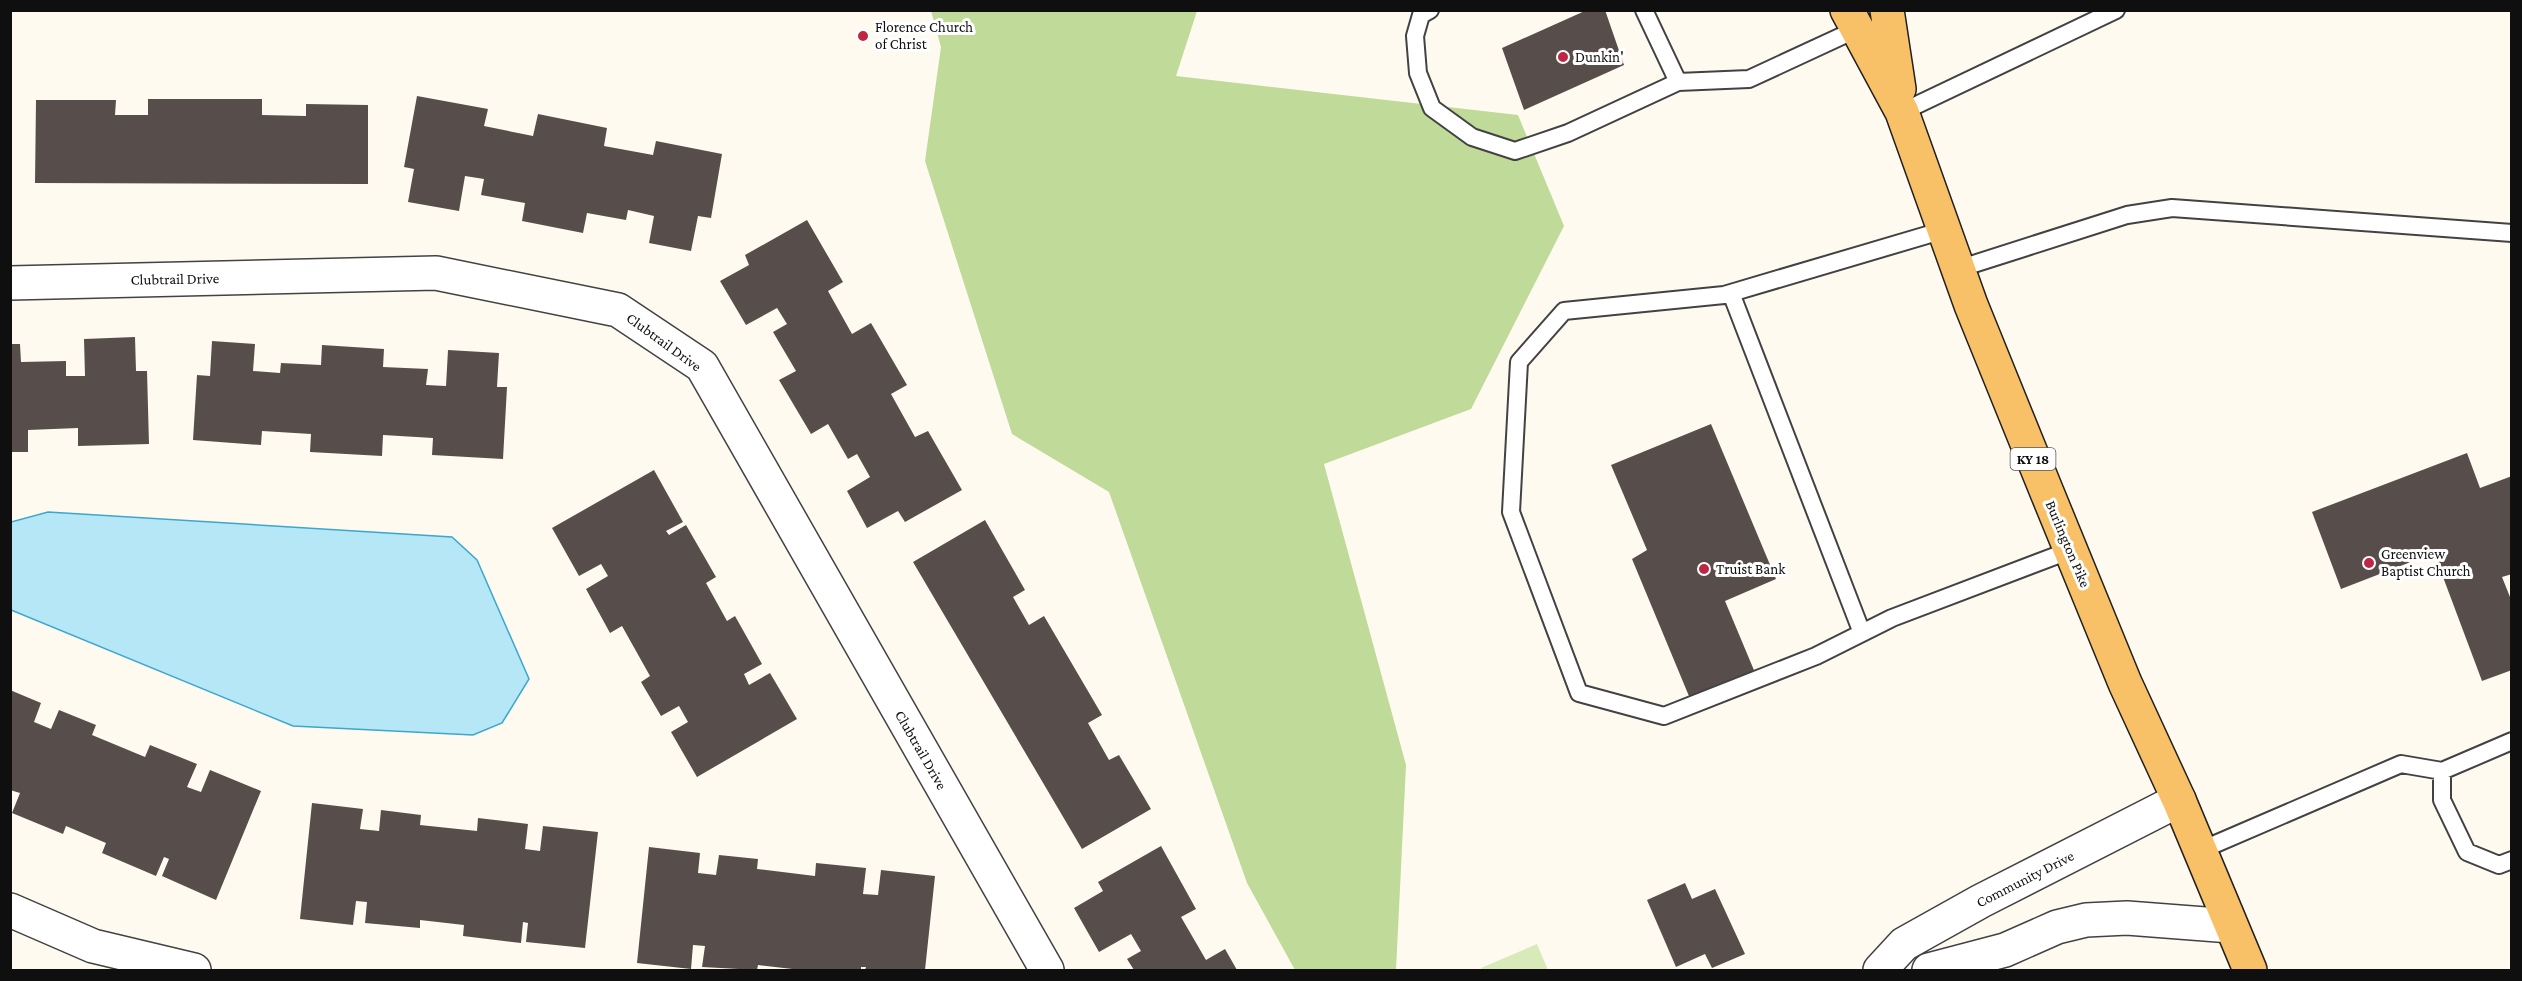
<svg xmlns="http://www.w3.org/2000/svg" width="2522" height="981" font-family="'Crimson Pro',serif">
<style>
.green{fill:#d9eaba}
.forest{fill:#bfda99}
.water{fill:#b5e7f6;stroke:#3ca7cd;stroke-width:1.5}
.building{fill:#574e4b}
.lines{fill:none;stroke-linecap:round;stroke-linejoin:round}
.service-casing{stroke:#424242;stroke-width:20}
.minor-casing{stroke:#424242;stroke-width:36}
.primary-casing{stroke:#202020;stroke-width:36}
.service{stroke:#fff;stroke-width:16}
.minor{stroke:#fff;stroke-width:33}
.primary{stroke:#f8c167;stroke-width:33}
.poi-dot{fill:#bf2643;stroke:#fff;stroke-width:2}
.labels{text-anchor:middle;dominant-baseline:central;stroke-width:6;stroke-linejoin:round;paint-order:stroke}
.shield{fill:#fff;stroke:#575757;stroke-width:1.5}
.shield-label{font-size:14px;font-weight:bold;fill:#0f0f0f}
.poi-label{font-size:15px;fill:#0f0f0f;stroke:#fff;text-anchor:start}
.street-label{font-size:15px;fill:#0f0f0f;stroke:#fff}
</style>
<rect width="100%" height="100%" fill="#fffaf0"/>
<!-- green -->
<path class="green" d="M1537,944L1548,970H1483L1481,968Z"/>
<!-- forest -->
<path class="forest" d="M931,11H1197L1176,76L1518,115L1564,226L1471,409L1324,464L1406,765L1396,970H1295L1247,883L1109,492L1012,434L925,161L941,47Z"/>
<!-- water -->
<path class="water" d="M48,512L452,537L477,560L529,679L502,723L473,735L293,726L11,610V522Z"/>
<!-- building -->
<path class="building" d="M1587,10H1605L1624,65L1524,110L1502,48Z
M417,96L488,109L484,126L533,136L538,114L607,128L604,146L653,155L656,141L722,154L711,218L698,216L691,251L649,243L654,216L628,210L626,220L587,213L583,233L522,221L525,203L481,195L484,179L465,176L459,211L408,202L414,169L404,167Z
M148,99H262V115L306,116V104L368,105V184L35,183L36,100H116L115,115H148Z
M807,220L843,282L828,291L852,334L871,323L907,385L891,394L915,437L928,431L962,490L905,522L898,511L867,528L847,491L870,477L857,454L848,459L828,424L811,434L779,380L796,371L773,332L787,324L777,308L746,325L720,281L749,265L745,255Z
M135,337L136,371H147L149,444L78,446V428L28,430V452H10V344H20L21,362L66,361V376H85L84,339Z
M212,341L255,344L253,371L280,373L281,363L321,365L322,345L384,349L383,367L428,369L426,385L446,386L448,350L499,353L497,387H507L503,459L432,455L433,438L383,435L382,456L310,452L311,434L262,431L261,445L193,440L197,375L210,376Z
M1711,424L1776,579L1725,601L1756,675L1691,701L1632,559L1647,550L1611,465Z
M2467,453L2480,488L2512,476V574L2502,577L2512,602V670L2482,681L2434,553L2341,589L2312,512Z
M654,470L683,522L666,531L669,535L686,525L716,577L706,583L727,621L735,616L762,664L744,674L749,685L770,673L797,719L697,777L671,732L688,722L679,706L661,716L641,682L650,676L622,626L610,633L586,589L608,576L601,564L579,576L552,528Z
M985,520L1025,590L1013,597L1029,625L1044,616L1102,715L1088,723L1109,760L1119,755L1151,809L1082,849L913,562Z
M10,690L41,703L34,722L51,729L59,710L96,725L92,735L145,757L150,745L197,764L187,787L201,792L210,770L261,791L216,900L162,876L169,859L164,857L156,876L102,853L106,843L66,826L63,834L12,813L20,793L10,790Z
M312,803L363,809L360,829L379,831L381,810L421,815L420,825L477,831L478,818L528,824L525,849L540,851L543,826L598,832L585,948L526,942L528,923L523,922L521,943L463,936L464,925L420,920V928L365,923L367,902L356,901L353,925L300,919Z
M1161,846L1196,909L1181,917L1206,960L1225,949L1237,970H1134L1127,959L1141,951L1131,934L1099,952L1074,908L1103,891L1098,882Z
M649,847L700,853L698,873L716,875L719,855L758,859L757,869L815,876L816,863L866,868L863,894L878,895L881,870L935,876L925,970H865L866,967H861V970H801L758,965L757,970L702,967L705,946L693,945L691,969L637,963Z
M1685,883L1692,899L1715,889L1745,954L1712,968L1705,954L1676,967L1647,900Z"/>
<g class="lines">
<!-- service casing -->
<g class="service-casing">
<path id="service" d="M1430,10L1421,15L1415,36L1418,73L1432,108L1472,137L1515,151L1568,133L1678,82
M1644,10L1678,82L1749,79L1857,29
M1902,112L2116,10
M1944,230L1724,295L1564,311L1519,362L1511,512L1579,693L1664,716L1816,656L1892,618L2071,550
M1958,269L2127,215L2172,208L2512,233
M1731,293L1862,633
M2442,771V800L2467,852L2499,865L2512,860
M2199,851L2401,764L2442,771L2512,741"/>
</g>
<!-- minor casing -->
<g class="minor-casing">
<path id="minor" d="M10,283L436,273L618,310L702,366L1047,970
M10,910L93,946L194,970
M1880,970L1904,944L1981,901L2179,800
M1929,970L2005,950L2057,927L2086,920L2127,918L2231,926"/>
</g>
<!-- primary casing -->
<g class="primary-casing">
<path id="primary" d="M1847,10L1902,112L1971,305L2046,490L2125,683L2179,800L2250,970
M1887,10L1899,89"/>
</g>
<!-- service -->
<use href="#service" class="service"/>
<!-- minor -->
<use href="#minor" class="minor"/>
<!-- primary -->
<use href="#primary" class="primary"/>
</g>
<!-- markers -->
<g class="poi-dot">
<circle cx="863" cy="36" r="6"/>
<circle cx="1563" cy="57" r="6"/>
<circle cx="2369" cy="563" r="6"/>
<circle cx="1704" cy="569" r="6"/>
</g>
<g class="labels">
<!-- shield labels -->
<rect class="shield" x="2010.5" y="448" width="45" height="22" rx="4.5"/>
<g class="shield-label">
<text x="2033" y="459">KY 18</text>
</g>
<!-- poi labels -->
<g class="poi-label">
<text x="875" y="27">Florence Church<tspan x="875" dy="17">of Christ</tspan></text>
<text x="1575" y="57">Dunkin'</text>
<text x="2381" y="554">Greenview<tspan x="2381" dy="17">Baptist Church</tspan></text>
<text x="1716" y="569">Truist Bank</text>
</g>
<!-- street labels -->
<g class="street-label">
<text transform="translate(175 279) rotate(-1)">Clubtrail Drive</text>
<text transform="translate(664 342) rotate(36)">Clubtrail Drive</text>
<text transform="translate(2068 544) rotate(67)">Burlington Pike</text>
<text transform="translate(921 750) rotate(60)">Clubtrail Drive</text>
<text transform="translate(2025 879) rotate(-27)">Community Drive</text>
</g>
</g>
<!-- border -->
<rect width="2522" height="981" fill="none" stroke="#0f0f0f" stroke-width="24"/>
</svg>
